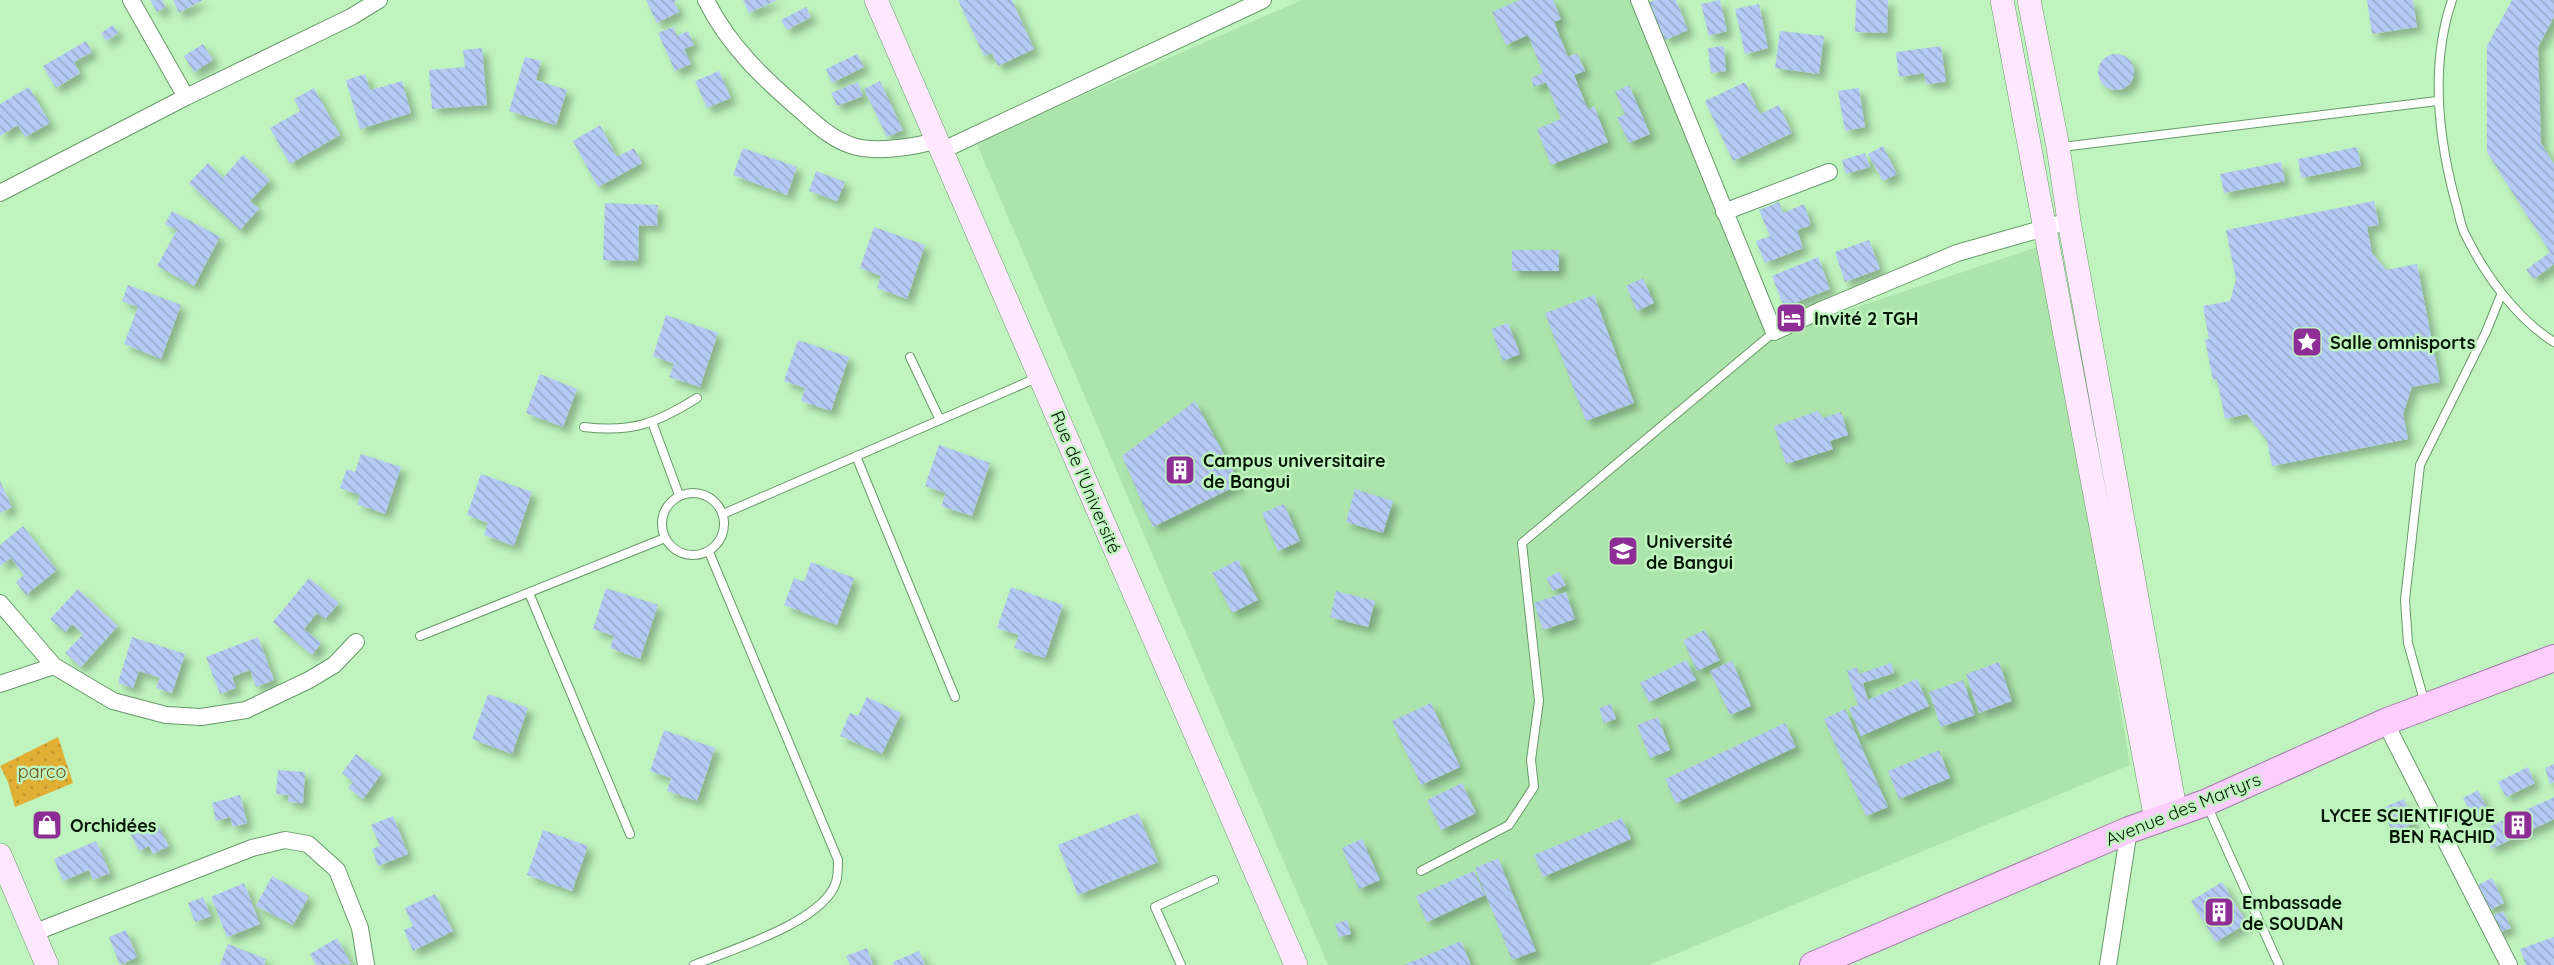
<svg xmlns="http://www.w3.org/2000/svg" width="2554" height="965" font-family="Quicksand,sans-serif">
<style>
.built{fill:#ace5ac}
.grass{fill:url(#grass-dots)}
.building{fill:url(#building-back-hatch);filter:url(#shadow)}
.lines{fill:none;stroke-linecap:round;stroke-linejoin:round}
.lane-casing{stroke:#679968;stroke-width:10}
.street-casing{stroke:#679968;stroke-width:18}
.secondary-casing{stroke:#679968;stroke-width:24}
.primary-casing{stroke:#a479a8;stroke-width:28}
.lane{stroke:#fff;stroke-width:8}
.street{stroke:#fff;stroke-width:16}
.secondary{stroke:#fee7ff;stroke-width:23}
.primary{stroke:#fcceff;stroke-width:26}
.labels{text-anchor:middle;dominant-baseline:central;stroke-width:5;stroke-linejoin:round;paint-order:stroke}
.poi-label{font-size:18px;font-weight:bold;fill:#041705;stroke:#bff4be;text-anchor:start}
.street-label{font-size:18px;fill:#041705;stroke:#bff4be}
.park-label{font-size:18px;fill:#654e19;stroke:#bff4be}
</style>
<defs>
<pattern id="grass-dots" width="8" height="8" patternUnits="userSpaceOnUse" patternTransform="scale(1.75)"><rect width="8" height="8" fill="#e2af35"/><path d="M2 2h.1M6 6h.1" fill="none" stroke="#c0962d" stroke-width="1.8" stroke-linecap="round"/></pattern>
<pattern id="building-back-hatch" width="6" height="6" patternUnits="userSpaceOnUse" patternTransform="scale(1.75)"><rect width="6" height="6" fill="#b5caf4"/><path d="M-1 5l2 2M0 0l6 6M5-1l2 2" fill="none" stroke="#9aadd0"/></pattern>
<filter id="shadow"><feDropShadow dx="6" dy="6" stdDeviation="3.5" flood-color="#0004"/></filter>
</defs>
<rect width="100%" height="100%" fill="#bff4be"/>
<!-- built -->
<path class="built" d="M1302,0H1635L1767,337L2044,245L2130,765L1649,965H1328L976,142Z"/>
<!-- grass -->
<path class="grass" d="M58,737L73,783L15,807L8,782L0,766Z"/>
<!-- building -->
<path class="building" d="M150,0H162L166,7L157,12Z
M173,0H203L179,13Z
M646,0H678L674,2L679,12L657,23Z
M743,0H777L749,13Z
M958,0H1012L1034,49L998,66L992,53L984,56Z
M1520,0H1553L1561,19L1554,22L1568,57L1577,53L1585,71L1574,75L1588,110L1594,106L1608,142L1551,165L1537,129L1561,119L1546,82L1534,87L1531,78L1543,73L1528,35L1506,45L1492,12Z
M1655,0H1676L1688,30L1665,40L1649,2Z
M1720,0L1727,31L1709,36L1701,4Z
M1856,0H1888L1887,33L1855,32Z
M2367,0H2413L2417,27L2372,34Z
M2512,0H2554V17L2538,47L2541,143L2554,164V264L2534,279L2526,270L2550,252L2487,152V46Z
M1759,4L1768,48L1745,54L1735,9Z
M806,7L811,17L787,30L781,20Z
M113,25L118,33L106,41L101,33Z
M673,27L677,36L688,31L694,45L684,49L691,64L675,71L658,33Z
M1780,31L1824,36L1819,74L1775,68Z
M86,41L92,52L74,62L80,73L56,88L43,66Z
M203,44L213,60L194,72L184,56Z
M1724,46L1726,71L1711,73L1708,48Z
M1941,46L1946,82L1926,84L1924,73L1899,77L1896,52Z
M482,48L487,105L432,109L429,70L465,67L463,50Z
M2098 72a18 18 0 1 1 36 0a18 18 0 1 1-36 0Z
M857,54L864,67L832,83L826,69Z
M525,57L541,61L536,80L567,90L556,125L509,111Z
M719,71L731,98L707,108L695,81Z
M365,74L370,90L402,81L411,113L360,129L346,80Z
M880,81L903,130L887,137L864,89Z
M858,82L863,96L837,106L831,93Z
M1745,82L1760,114L1779,105L1792,133L1733,161L1705,101Z
M1629,85L1650,134L1629,143L1617,118L1625,114L1615,92Z
M29,87L50,123L25,137L18,125L0,136V104Z
M314,88L340,135L290,164L270,128L300,111L294,99Z
M1859,88L1865,127L1845,131L1838,91Z
M600,125L617,157L634,148L642,163L598,187L573,141Z
M1883,146L1897,174L1883,181L1868,154Z
M2357,147L2361,166L2301,178L2298,159Z
M743,148L797,167L787,195L733,175Z
M1865,153L1870,167L1846,174L1842,160Z
M243,155L270,180L250,201L259,209L240,230L189,183L208,163L223,178Z
M2281,162L2285,181L2224,193L2220,174Z
M816,171L845,182L837,201L809,191Z
M2374,201L2379,225L2367,227L2372,253L2386,270L2417,264L2440,382L2412,387L2403,414L2408,439L2272,466L2267,441L2247,414L2225,419L2217,379L2213,380L2205,340L2209,339L2203,306L2230,301L2236,279L2226,230Z
M1779,202L1783,213L1804,204L1811,225L1797,230L1803,248L1765,263L1756,241L1770,236L1759,210Z
M605,203L658,205L657,226L639,225L638,261L603,260Z
M172,211L220,237L194,286L157,266L177,230L165,224Z
M874,227L925,245L907,299L877,288L881,276L860,268Z
M1869,240L1880,269L1845,282L1835,252Z
M1512,250H1559V271H1512Z
M1818,257L1830,289L1784,307L1772,276Z
M1643,278L1654,303L1637,311L1626,286Z
M128,285L181,305L161,359L124,344L138,307L122,301Z
M1594,295L1634,403L1586,421L1545,313Z
M666,315L718,333L700,387L669,377L674,364L653,356Z
M1508,323L1520,354L1503,361L1491,329Z
M798,340L849,357L831,411L801,401L805,388L784,381Z
M540,374L577,389L563,427L526,413Z
M1195,401L1240,484L1153,527L1122,456Z
M1818,411L1823,418L1841,412L1848,435L1830,441L1833,449L1786,464L1774,426Z
M939,445L990,463L972,516L941,506L946,493L925,486Z
M361,454L401,467L385,514L357,504L360,495L340,488L347,469L355,472Z
M481,474L532,492L514,546L484,535L488,523L467,515Z
M0,481L12,507L0,513Z
M1355,489L1393,501L1383,533L1346,522Z
M1284,504L1300,541L1278,551L1262,513Z
M23,526L57,570L26,595L16,582L24,575L11,558L0,566V545Z
M1238,560L1258,600L1232,613L1212,573Z
M811,562L854,578L837,625L784,605L794,578L804,582Z
M1559,572L1566,585L1553,591L1546,578Z
M309,578L339,603L325,619L317,613L304,629L321,643L312,655L273,622Z
M1011,587L1063,605L1045,658L1014,648L1019,635L997,628Z
M606,588L658,605L640,659L610,648L614,636L593,629Z
M78,589L118,626L81,667L65,653L83,634L72,624L65,632L50,619Z
M1336,591L1375,601L1368,627L1330,617Z
M1566,592L1575,619L1543,630L1534,603Z
M1705,630L1720,660L1697,671L1683,640Z
M132,637L185,654L172,693L156,688L160,678L139,671L133,688L118,683Z
M258,637L274,680L256,687L250,670L232,677L236,688L220,694L206,657Z
M1686,660L1696,680L1649,702L1640,683Z
M1732,661L1751,706L1730,715L1710,671Z
M1999,662L2012,701L1979,713L1966,674Z
M1891,663L1894,673L1863,683L1868,700L1917,679L1929,706L1861,736L1849,708L1858,705L1847,671L1857,667L1859,674Z
M1963,680L1975,715L1941,727L1929,692Z
M488,694L528,708L512,754L472,739Z
M867,697L901,713L882,754L840,736L850,713L858,716Z
M1431,703L1460,767L1421,785L1392,721Z
M1611,704L1616,719L1604,723L1599,708Z
M1845,709L1888,807L1866,816L1824,719Z
M1658,717L1670,750L1650,758L1637,725Z
M1785,723L1796,747L1676,803L1665,779Z
M664,730L715,748L697,801L667,791L671,778L650,771Z
M1939,750L1950,778L1899,799L1888,771Z
M356,754L382,773L363,799L348,788L353,782L342,773Z
M2554,764V782L2550,784L2545,768Z
M2528,767L2535,783L2506,797L2498,782Z
M278,770L305,772L303,803L288,802L289,795L276,794Z
M1462,783L1476,813L1441,830L1427,800Z
M2478,790L2489,812L2474,819L2463,798Z
M240,795L247,823L233,827L230,817L216,821L212,803Z
M2554,797V819L2491,849L2482,830Z
M2404,799L2414,824L2392,832L2382,808Z
M1138,813L1158,862L1078,895L1058,845Z
M393,816L408,854L378,866L372,849L380,846L371,825Z
M1622,818L1631,839L1543,877L1534,855Z
M155,820L169,846L153,854L149,846L139,851L130,833Z
M543,830L588,846L572,891L527,875Z
M1362,839L1380,880L1359,889L1342,848Z
M96,841L110,873L93,880L89,870L63,881L54,859Z
M1498,858L1536,951L1512,960L1475,868Z
M1474,871L1485,895L1427,922L1416,896Z
M272,876L309,896L293,925L256,906Z
M2492,878L2504,903L2488,911L2476,886Z
M2222,882L2247,923L2216,942L2191,901Z
M244,883L260,924L227,937L211,897Z
M435,894L453,931L413,951L404,930L413,926L405,908Z
M203,897L211,916L195,922L188,903Z
M2503,911L2511,928L2496,934L2489,917Z
M1347,920L1351,934L1339,937L1335,924Z
M126,930L137,957L120,965L109,937Z
M2554,937V965H2526L2520,949Z
M337,938L351,964L316,965L310,954Z
M1461,941L1471,965H1404Z
M228,944L266,959L264,965H220Z
M867,948L873,965H850L846,956Z
M919,951L925,965H894L893,962Z"/>
<g class="lines">
<!-- lane casing -->
<g class="lane-casing">
<path id="lane" d="M2452,0C2430,65 2438,136 2455,200C2459,212 2460,226 2466,236C2485,275 2517,319 2554,342
M2062,147L2437,101
M910,357L940,420
M652,422L679,495
M584,427C632,433 657,423 697,398
M856,456L955,697
M662 524a31 31 0 1 1 62 0a31 31 0 1 1-62 0Z
M723,514L1039,377
M529,593L630,834
M420,636L665,538
M2425,704L2408,643L2405,600L2420,465L2486,332L2501,295
M2207,805L2279,965
M1421,871L1509,825L1534,787L1531,760L1539,701L1522,543L1774,332
M694,965C730,950 824,922 836,882C838,876 838,867 838,860L709,552
M1181,965L1155,907L1214,880"/>
</g>
<!-- street casing -->
<g class="street-casing">
<path id="street" d="M131,0L186,97
M706,0C728,45 763,78 800,110C816,124 831,139 853,146C875,153 916,147 938,140
M1639,0L1774,332L1819,311L1957,253L2069,221
M941,151L1263,0
M0,193L186,97L351,17L379,0
M1724,212L1829,172
M0,603L54,666L113,701L166,715L201,717L246,710L309,680L334,665L356,642
M0,684L54,666
M2385,722L2509,965
M33,933L252,848L285,840L308,844L337,870L360,928L366,965
M2108,965L2129,830"/>
</g>
<!-- secondary casing -->
<g class="secondary-casing">
<path id="secondary" d="M876,0L1296,965
M2002,0L2156,820
M2029,0L2058,147L2069,221L2176,814
M0,855L47,965"/>
</g>
<!-- primary casing -->
<g class="primary-casing">
<path id="primary" d="M1813,965L2129,830L2205,803L2385,722L2554,658"/>
</g>
<!-- lane -->
<use href="#lane" class="lane"/>
<!-- street -->
<use href="#street" class="street"/>
<!-- secondary -->
<use href="#secondary" class="secondary"/>
<!-- primary -->
<use href="#primary" class="primary"/>
</g>
<!-- icons -->
<defs>
<g id="hotel-square" transform="scale(1.575)"><rect x="-9" y="-9" width="18" height="18" rx="4" fill="#8e2d96" stroke="#bff4be"/><path d="M-6-4.5h1.5V1H6V5H4.5V3h-9V5H-6ZM-4 0a1.8 1.8 0 1 1 3.6 0ZM.5 0V-2.5h3Q6-2.5 6 0Z" fill="#fff"/></g>
<g id="sight-square" transform="scale(1.575)"><rect x="-9" y="-9" width="18" height="18" rx="4" fill="#8e2d96" stroke="#bff4be"/><path d="M0-6L1.8-2.2L6-1.7L2.9 1.2L3.7 5.4L0 3.3L-3.7 5.4L-2.9 1.2L-6-1.7L-1.8-2.2Z" fill="#fff"/></g>
<g id="building-square" transform="scale(1.575)"><rect x="-9" y="-9" width="18" height="18" rx="4" fill="#8e2d96" stroke="#bff4be"/><path d="M-4-6H4V6H1V3H-1V6H-4ZM-2.5-4.3h1.7v1.8h-1.7ZM.8-4.3h1.7v1.8H.8ZM-2.5-1h1.7V.8h-1.7ZM.8-1h1.7V.8H.8Z" fill="#fff"/></g>
<g id="university-square" transform="scale(1.575)"><rect x="-9" y="-9" width="18" height="18" rx="4" fill="#8e2d96" stroke="#bff4be"/><path d="M0-5L7-2L0 1L-7-2ZM-4 1L0 2.5L4 1V4Q0 6-4 4Z" fill="#fff"/></g>
<g id="shop-square" transform="scale(1.575)"><rect x="-9" y="-9" width="18" height="18" rx="4" fill="#8e2d96" stroke="#bff4be"/><path d="M-5-2.5h2.3a2.7 3.5 0 0 1 5.4 0H5L5.5 6h-11ZM-1.5-2.5h3a1.5 2.3 0 0 0-3 0Z" fill="#fff"/></g>
</defs>
<g fill-rule="evenodd">
<use href="#hotel-square" x="1791" y="318"/>
<use href="#sight-square" x="2307" y="342"/>
<use href="#building-square" x="1180" y="470"/>
<use href="#university-square" x="1623" y="551"/>
<use href="#shop-square" x="47" y="825"/>
<use href="#building-square" x="2518" y="825"/>
<use href="#building-square" x="2219" y="912"/>
</g>
<g class="labels">
<!-- poi labels -->
<g class="poi-label">
<text x="1814" y="318">Invité 2 TGH</text>
<text x="2330" y="342">Salle omnisports</text>
<text x="1203" y="460">Campus universitaire<tspan x="1203" dy="21">de Bangui</tspan></text>
<text x="1646" y="541">Université<tspan x="1646" dy="21">de Bangui</tspan></text>
<text x="2495" y="815" text-anchor="end">LYCEE SCIENTIFIQUE<tspan x="2495" dy="21">BEN RACHID</tspan></text>
<text x="70" y="825">Orchidées</text>
<text x="2242" y="902">Embassade<tspan x="2242" dy="21">de SOUDAN</tspan></text>
</g>
<!-- street labels -->
<g class="street-label">
<text transform="translate(1086 482) rotate(67)">Rue de l'Université</text>
<text transform="translate(2183 809) rotate(-22)">Avenue des Martyrs</text>
</g>
<!-- park labels -->
<g class="park-label">
<text x="42" y="771">parco</text>
</g>
</g>
</svg>
